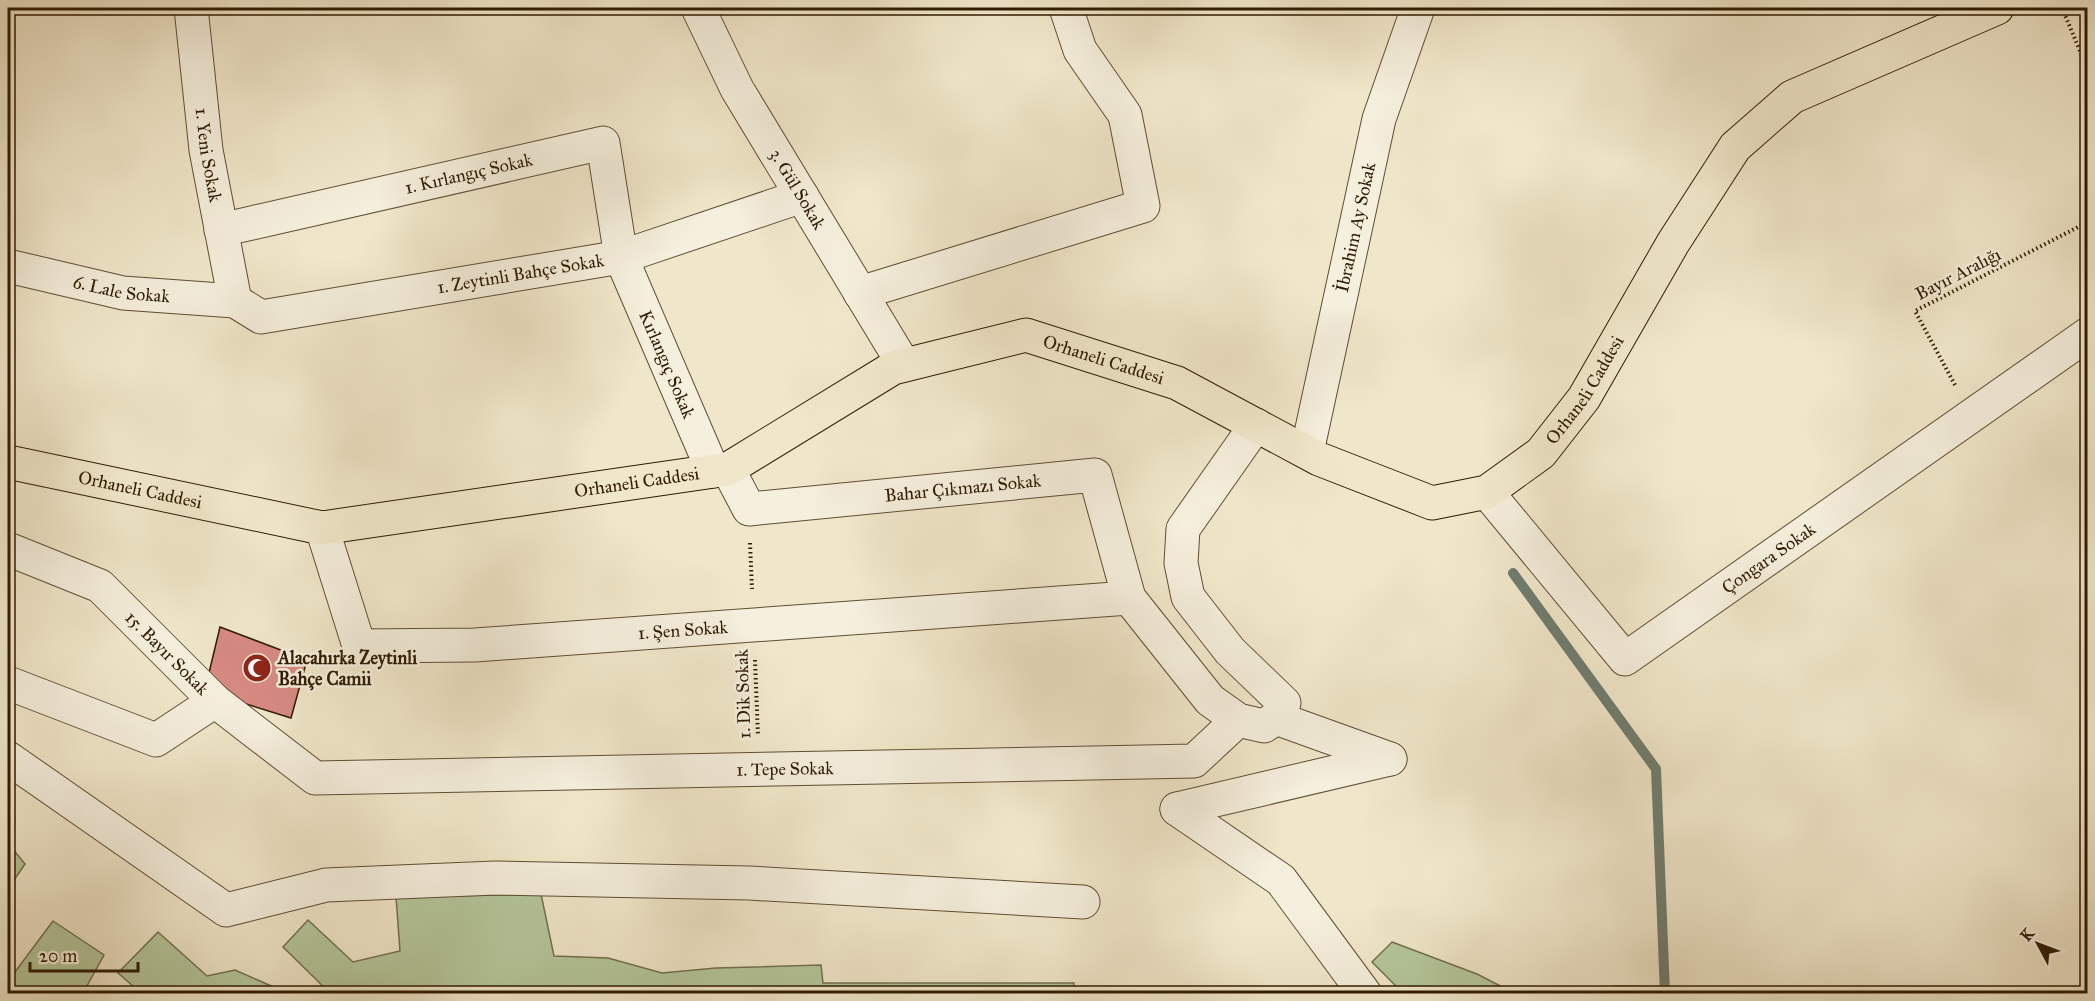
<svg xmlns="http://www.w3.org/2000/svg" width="2095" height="1001" font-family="'IM FELL Great Primer',serif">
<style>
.green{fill:#b4c79b;stroke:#72714e;stroke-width:1.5}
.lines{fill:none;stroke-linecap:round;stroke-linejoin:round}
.stream{stroke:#6f7d6f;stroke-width:10}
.building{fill:#d78a83;stroke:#2f1b01;stroke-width:1.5}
.minor-casing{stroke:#5f4e33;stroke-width:35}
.major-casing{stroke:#2f1b01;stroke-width:35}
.path{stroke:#2f1b01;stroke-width:4;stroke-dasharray:1.5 3;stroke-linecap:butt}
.minor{stroke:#f5efdd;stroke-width:33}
.major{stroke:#f0e7ca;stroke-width:33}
.labels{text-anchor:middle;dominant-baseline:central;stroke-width:5;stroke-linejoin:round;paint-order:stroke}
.street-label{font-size:18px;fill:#2f1b01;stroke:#f5efdd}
.poi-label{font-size:18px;font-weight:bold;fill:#2f1b01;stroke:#f5efdd;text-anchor:start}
</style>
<rect width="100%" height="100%" fill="#f0e7ca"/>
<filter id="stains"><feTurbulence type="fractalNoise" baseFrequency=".00333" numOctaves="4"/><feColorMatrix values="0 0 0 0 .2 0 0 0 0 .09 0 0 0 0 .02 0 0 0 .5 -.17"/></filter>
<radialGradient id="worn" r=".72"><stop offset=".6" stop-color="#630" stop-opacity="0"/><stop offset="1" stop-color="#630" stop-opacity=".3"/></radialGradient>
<!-- green -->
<path class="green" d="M8,843L25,864L8,889Z
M541,894L554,956L608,958L662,973L716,968L821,965L823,983H1074L1073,994H331L283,947L308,920L353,962L400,951L396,897Z
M53,921L104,955L83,993H8V973L12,976Z
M158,932L207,976L235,970L287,993H141L118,973Z
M1392,942L1477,974L1514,993H1392L1397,987L1372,962Z
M1614,986L1795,988L1815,993H1602Z"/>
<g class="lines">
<!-- stream -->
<path class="stream" d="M1513,573L1656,769L1665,994"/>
</g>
<!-- building -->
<path class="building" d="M220,627L307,660L291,718L243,703L208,677Z"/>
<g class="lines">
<!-- minor casing -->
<g class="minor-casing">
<g id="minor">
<path id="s1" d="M191,8L206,150L235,301"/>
<path id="s2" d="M698,8L737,89L904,365"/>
<path id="s3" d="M221,230L603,143L621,257L713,471"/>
<path id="s4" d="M8,266L123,293L235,301L261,317L621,257L802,196"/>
<path d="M860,293L1143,206L1125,115L1080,50L1066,8"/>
<path id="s5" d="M1307,452L1379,119L1418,8"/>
<path id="s6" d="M728,469L749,509L1095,475L1129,598L1210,700L1238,720L1264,726L1276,718L1284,703L1230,651L1188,597L1181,563L1183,529L1256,425"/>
<path id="s7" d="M1487,492L1625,659L2088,334"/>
<path id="s8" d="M322,528L359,646L475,645L1129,598"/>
<path id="s9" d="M8,549L100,586L215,701L315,778L1194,761L1238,720"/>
<path d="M8,683L156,740L215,701"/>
<path d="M1276,718L1390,759"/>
<path d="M8,758L226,910L326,885L495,878L749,883L1083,902"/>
<path d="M1177,809L1281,880L1365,994"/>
<path d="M1177,809L1390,759"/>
</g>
</g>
<!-- major casing -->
<g class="major-casing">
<g id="major">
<path id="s10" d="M8,462L322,528L728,469L893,368L1026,335L1177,383L1319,459L1432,503L1487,492L1541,453L1584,398L1673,243L1735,147L1792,97L1997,8"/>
</g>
</g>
<!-- path -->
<path class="path" d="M2062,8L2088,70
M1955,385L1915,311L2088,222
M750,543L752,589
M755,660L758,736"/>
<!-- minor -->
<use href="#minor" class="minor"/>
<!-- major -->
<use href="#major" class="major"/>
</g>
<!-- icons -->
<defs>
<g id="mosque-disc" transform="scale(1.5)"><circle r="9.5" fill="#8f2418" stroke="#f5efdd"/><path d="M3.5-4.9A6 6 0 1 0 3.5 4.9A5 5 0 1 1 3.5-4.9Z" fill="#fff"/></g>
</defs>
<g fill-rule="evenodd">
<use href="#mosque-disc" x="257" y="668"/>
</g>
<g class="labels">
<!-- street labels -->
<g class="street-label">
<text stroke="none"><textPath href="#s1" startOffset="148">1. Yeni Sokak</textPath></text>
<text stroke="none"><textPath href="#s3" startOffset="254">1. Kırlangıç Sokak</textPath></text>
<text stroke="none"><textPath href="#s2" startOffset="207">3. Gül Sokak</textPath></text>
<text stroke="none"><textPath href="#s5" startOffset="230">İbrahim Ay Sokak</textPath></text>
<text stroke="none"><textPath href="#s4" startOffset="524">1. Zeytinli Bahçe Sokak</textPath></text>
<text transform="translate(1958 274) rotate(-27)">Bayır Aralığı</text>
<text stroke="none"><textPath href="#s4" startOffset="116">6. Lale Sokak</textPath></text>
<text stroke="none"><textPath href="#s10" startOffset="1143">Orhaneli Caddesi</textPath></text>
<text stroke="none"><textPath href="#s3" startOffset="624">Kırlangıç Sokak</textPath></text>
<text stroke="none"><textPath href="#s10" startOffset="1702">Orhaneli Caddesi</textPath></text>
<text stroke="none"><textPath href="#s10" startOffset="639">Orhaneli Caddesi</textPath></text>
<text stroke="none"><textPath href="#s6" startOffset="260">Bahar Çıkmazı Sokak</textPath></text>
<text stroke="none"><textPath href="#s10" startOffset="135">Orhaneli Caddesi</textPath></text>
<text stroke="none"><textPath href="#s7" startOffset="392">Çongara Sokak</textPath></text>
<text stroke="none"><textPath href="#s8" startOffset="448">1. Şen Sokak</textPath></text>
<text stroke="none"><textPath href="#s9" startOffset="194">15. Bayır Sokak</textPath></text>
<text transform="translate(743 694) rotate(-92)">1. Dik Sokak</text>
<text stroke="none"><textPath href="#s9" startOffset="858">1. Tepe Sokak</textPath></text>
</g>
<!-- poi labels -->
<g class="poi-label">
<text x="278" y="658">Alacahırka Zeytinli<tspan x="278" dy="21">Bahçe Camii</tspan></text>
</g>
</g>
<!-- margin -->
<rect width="2095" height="1001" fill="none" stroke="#f0e7ca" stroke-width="30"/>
<rect x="9" y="9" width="2077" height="983" fill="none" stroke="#2f1b01" stroke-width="3"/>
<rect x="15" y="15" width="2065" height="971" fill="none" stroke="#2f1b01" stroke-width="1.5"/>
<!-- north arrow -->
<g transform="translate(2038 944) rotate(311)" stroke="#f5efdd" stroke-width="4.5" paint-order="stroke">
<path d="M0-4.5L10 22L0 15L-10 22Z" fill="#2f1b01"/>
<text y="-9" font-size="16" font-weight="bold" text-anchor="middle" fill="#2f1b01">K</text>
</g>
<!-- scale -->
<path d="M30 962v9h108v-9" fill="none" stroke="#2f1b01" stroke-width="3"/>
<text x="39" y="962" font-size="18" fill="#2f1b01" stroke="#f5efdd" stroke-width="4.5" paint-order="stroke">20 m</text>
<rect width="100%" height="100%" filter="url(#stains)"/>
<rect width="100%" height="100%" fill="url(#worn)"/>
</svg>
